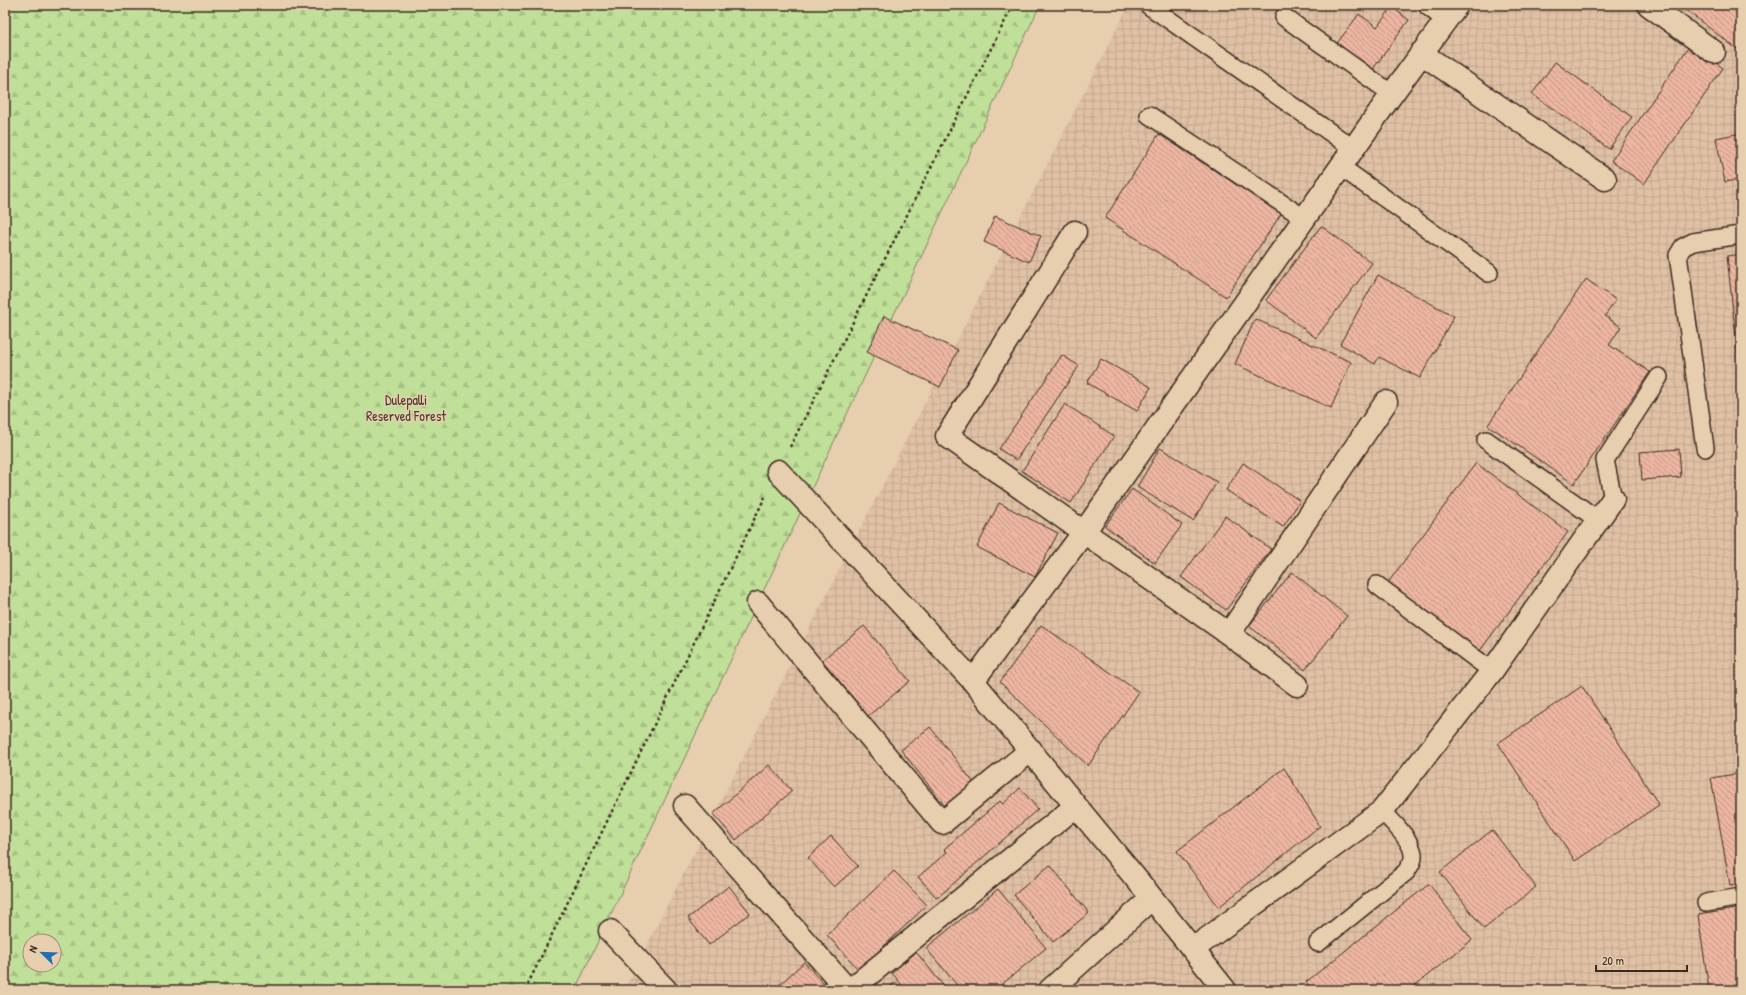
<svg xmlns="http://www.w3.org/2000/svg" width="1746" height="995" font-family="'Patrick Hand',sans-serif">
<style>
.industrial{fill:url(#industrial-grid)}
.forest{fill:url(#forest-firs);stroke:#7e855c;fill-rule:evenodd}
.building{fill:url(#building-back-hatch);stroke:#3b2a1e}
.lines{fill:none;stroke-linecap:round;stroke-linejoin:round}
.service-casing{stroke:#3b2a1e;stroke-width:20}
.minor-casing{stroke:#3b2a1e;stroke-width:25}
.path{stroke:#3b2a1e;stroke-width:2.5;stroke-dasharray:3 3;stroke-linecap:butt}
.service{stroke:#e6ceaf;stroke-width:17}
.minor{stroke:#e6ceaf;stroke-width:22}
.labels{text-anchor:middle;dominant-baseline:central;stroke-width:3;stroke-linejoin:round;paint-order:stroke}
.park-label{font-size:14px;fill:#483c2a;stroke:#e6ceaf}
</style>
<defs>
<pattern id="industrial-grid" width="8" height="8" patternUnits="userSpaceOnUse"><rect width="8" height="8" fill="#e1c1a5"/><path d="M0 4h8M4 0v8" fill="none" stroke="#c2a68e"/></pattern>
<pattern id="forest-firs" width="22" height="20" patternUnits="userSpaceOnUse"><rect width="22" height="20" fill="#c0e099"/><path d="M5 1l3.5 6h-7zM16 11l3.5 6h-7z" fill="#a6c083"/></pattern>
<pattern id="building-back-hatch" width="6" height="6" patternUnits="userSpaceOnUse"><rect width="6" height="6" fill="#ecb6a1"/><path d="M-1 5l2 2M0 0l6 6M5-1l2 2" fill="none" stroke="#c09483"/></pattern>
</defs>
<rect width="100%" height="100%" fill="#e6ceaf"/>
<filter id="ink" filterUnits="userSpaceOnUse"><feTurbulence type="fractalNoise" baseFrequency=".025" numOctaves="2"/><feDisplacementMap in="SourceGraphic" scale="8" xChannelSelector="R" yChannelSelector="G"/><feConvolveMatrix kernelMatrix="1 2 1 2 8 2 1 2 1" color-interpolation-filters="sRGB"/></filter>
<g filter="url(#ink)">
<!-- industrial -->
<path class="industrial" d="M1129,5H1741V990H624Z"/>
<!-- forest -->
<path class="forest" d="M5,5H1040L575,990H5ZM30,941H54V965H30Z"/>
<!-- building -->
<path class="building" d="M1679,5H1741V52Z
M1392,7L1409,20L1370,73L1335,46L1359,14L1377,27Z
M1690,45L1723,68L1644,184L1611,161Z
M1555,62L1632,117L1609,149L1532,94Z
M1741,133V179L1725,182L1716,138Z
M1159,134L1281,214L1226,297L1105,218Z
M995,216L1041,236L1029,262L984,242Z
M1321,226L1372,263L1316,338L1266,300Z
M1741,254V384L1727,256Z
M1378,275L1454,316L1420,378L1379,357L1375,364L1340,344Z
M1586,279L1616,300L1605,316L1621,327L1609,345L1650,372L1574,484L1488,425Z
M884,316L958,350L940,387L867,352Z
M1255,319L1351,362L1331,408L1235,364Z
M1062,355L1079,366L1016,460L999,449Z
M1101,359L1151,387L1137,411L1087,383Z
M1065,404L1114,436L1071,503L1022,471Z
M1160,448L1217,482L1193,521L1137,487Z
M1679,449L1681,477L1642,480L1640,452Z
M1243,463L1300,501L1283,527L1226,490Z
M1476,463L1568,532L1479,652L1387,584Z
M1132,489L1182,525L1155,563L1105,526Z
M999,503L1058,533L1035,577L977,547Z
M1225,516L1271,549L1226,610L1181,577Z
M1292,572L1347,616L1305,670L1249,626Z
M1041,625L1139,692L1088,766L1000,682Z
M864,626L910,681L868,716L822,660Z
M1582,686L1659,805L1575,861L1498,743Z
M930,727L974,783L945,806L901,750Z
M769,765L792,791L736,840L713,814Z
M1284,768L1320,826L1219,907L1177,851Z
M1741,773V883L1730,885L1711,778Z
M1020,788L1038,809L937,898L918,877L947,852L944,849L1000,801L1003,804Z
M1492,830L1536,887L1484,929L1440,872Z
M831,836L858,866L834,887L808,858Z
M1050,865L1089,913L1053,942L1014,895Z
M894,871L927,905L859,970L827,935Z
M1429,884L1472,940L1409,990H1312L1306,982Z
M729,886L750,913L709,945L688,918Z
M998,889L1046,948L995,990H961L926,948Z
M1741,908V990H1709L1698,915Z
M916,952L947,990H906L892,973Z
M804,962L829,990H774Z
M896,982L902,990H886Z"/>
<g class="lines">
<!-- service casing -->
<g class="service-casing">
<path id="service" d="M1148,5L1354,149
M1284,17L1392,94
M1149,115L1304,218
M1341,167L1489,273
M1486,440L1598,520
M1705,448L1678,255L1683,247L1693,242L1741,235
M1613,499L1605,460L1659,377
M1377,585L1492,671
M1706,903L1741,897
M1318,943L1406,872C1409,867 1414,861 1413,855C1413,842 1391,820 1382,811"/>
</g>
<!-- minor casing -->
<g class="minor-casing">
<path id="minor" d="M1430,5L1447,18
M1649,5L1714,52
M1421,53L1605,179
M1075,232L947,436L1229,634L1297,685
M778,471L973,681
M758,603L942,823L1031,750
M1229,634L1386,402
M685,806L848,990
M610,931L666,990
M1193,949L1382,811L1492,671L1613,499
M850,990L1076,806
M1050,990L1152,898
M1225,990L1152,898L973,681L1084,532L1387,101L1457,5"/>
</g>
<!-- path -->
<path class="path" d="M790,447L1013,5
M525,990L765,497"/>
<!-- service -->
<use href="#service" class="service"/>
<!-- minor -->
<use href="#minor" class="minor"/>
</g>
</g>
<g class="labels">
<!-- park labels -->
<g class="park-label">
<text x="406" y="399">Dulepalli<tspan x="406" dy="16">Reserved Forest</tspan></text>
</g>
</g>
<!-- margin -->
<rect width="1746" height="995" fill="none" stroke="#e6ceaf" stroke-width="20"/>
<rect x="10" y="10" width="1726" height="975" fill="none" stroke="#3b2a1e" stroke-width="1.5" filter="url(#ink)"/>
<!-- north arrow -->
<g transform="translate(42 953) rotate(293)"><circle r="19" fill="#e6ceaf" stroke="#a28c75"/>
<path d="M0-3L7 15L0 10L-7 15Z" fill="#1f6fb2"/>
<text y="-6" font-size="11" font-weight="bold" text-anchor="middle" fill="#3b2a1e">N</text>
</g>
<!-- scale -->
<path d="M1596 965v6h91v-6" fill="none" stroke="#3b2a1e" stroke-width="2"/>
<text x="1602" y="965" font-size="12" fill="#3b2a1e" stroke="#e6ceaf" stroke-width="3" paint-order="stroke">20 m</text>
</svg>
